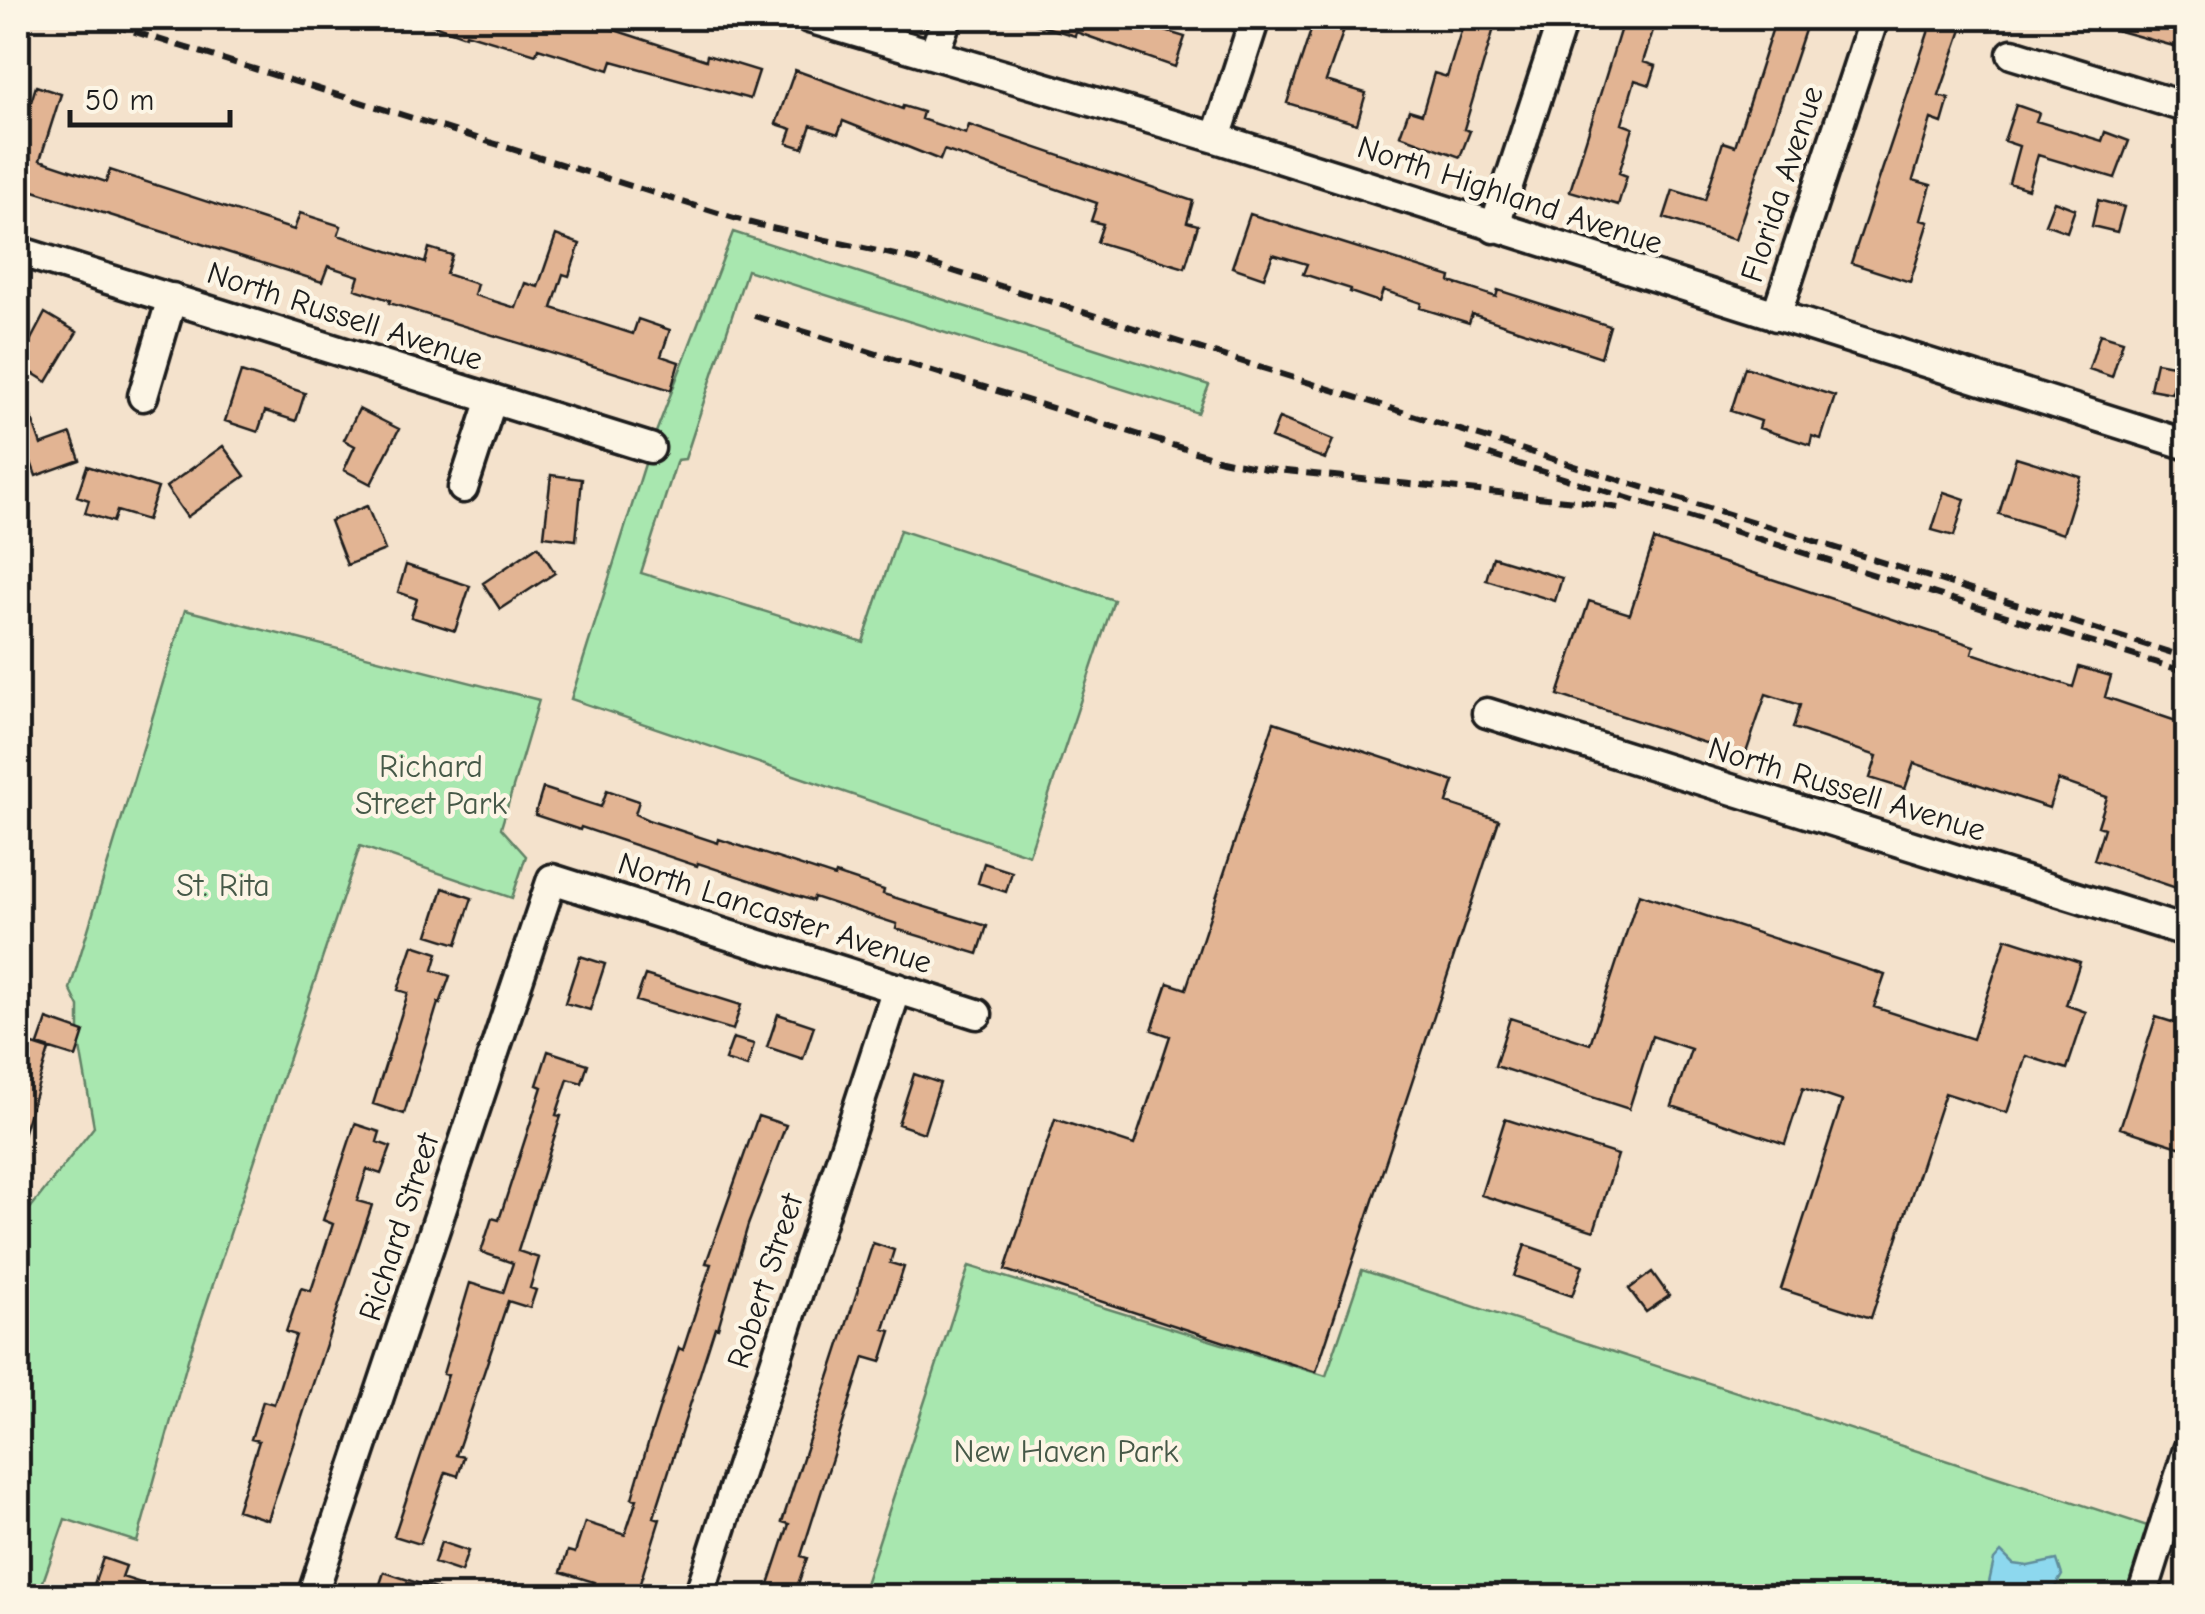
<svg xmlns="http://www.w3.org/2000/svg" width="2205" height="1614" font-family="'Comic Neue',sans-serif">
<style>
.green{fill:#a8e7af;stroke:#628266;stroke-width:2.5}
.water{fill:#8dd8ee;stroke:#608d9a;stroke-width:2.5}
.building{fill:#e2b493;stroke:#1c1c1c;stroke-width:2.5}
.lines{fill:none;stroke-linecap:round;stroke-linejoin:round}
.minor-casing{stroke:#1c1c1c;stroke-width:35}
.minor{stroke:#fcf5e5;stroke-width:28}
.rail{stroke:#1c1c1c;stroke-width:6;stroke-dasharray:15 8;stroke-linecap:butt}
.labels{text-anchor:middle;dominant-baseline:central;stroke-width:9;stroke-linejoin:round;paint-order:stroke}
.street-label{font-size:32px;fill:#1c1c1c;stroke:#fcf5e5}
.park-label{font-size:32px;fill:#465948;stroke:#fcf5e5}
</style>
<rect width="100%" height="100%" fill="#f4e2cc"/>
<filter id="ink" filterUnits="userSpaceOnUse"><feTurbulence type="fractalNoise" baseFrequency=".01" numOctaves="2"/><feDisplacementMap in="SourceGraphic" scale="20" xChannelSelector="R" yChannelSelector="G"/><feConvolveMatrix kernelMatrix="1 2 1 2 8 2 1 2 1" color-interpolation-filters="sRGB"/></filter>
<g filter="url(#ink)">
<!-- green -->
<path class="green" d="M733,232L1209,385L1198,413L747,270L685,459L677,460L641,573L863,642L900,530L1114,600L1029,855L571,699L650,448Z
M185,610L539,700L501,828L526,856L512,898L360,846L189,1356L137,1542L65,1519L38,1596H18V1224L94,1127L79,1042V1007L70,989Z
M969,1266L1326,1376L1362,1270L2166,1532L2146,1596H861Z"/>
<!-- water -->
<path class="water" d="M2001,1552L2013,1564L2028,1566L2057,1560L2062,1575L2050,1596H1986L1994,1560Z"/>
<!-- building -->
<path class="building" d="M420,18H578L706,60L707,55L759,71L750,99L612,61L609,70L538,48L536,54L466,33L465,36L419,20Z
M1029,18H1104L1127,26L1129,20L1185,37L1175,67L1076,32L1075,36L1029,22Z
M1315,18H1348L1326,81L1366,93L1357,124L1287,103Z
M1465,18H1497L1464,129L1470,131L1460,157L1400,135L1409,110L1422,114L1434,73L1447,77Z
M1624,18L1655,24L1643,62L1656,66L1650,85L1635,80L1622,124L1633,128L1619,173L1627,176L1618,205L1570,191Z
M1776,18H1809L1735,240L1664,218L1673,190L1705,200L1723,142L1735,146Z
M1933,18H1966L1939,96L1949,99L1942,123L1931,119L1913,180L1931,185L1921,220L1929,222L1910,282L1851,263Z
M2088,18H2188V50L2087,22Z
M795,70L902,109L903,106L923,112L921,119L966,134L969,125L1193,201L1187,222L1198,225L1185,268L1097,242L1103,224L1091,221L1097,203L944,150L940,160L843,121L838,134L811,125L803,148L787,143L792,129L776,124Z
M36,86L61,94L40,160L106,182L110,170L294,230L300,213L341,226L338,235L425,263L429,248L452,255L446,274L477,284L474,295L516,308L525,283L538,287L556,235L580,244L569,276L563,274L552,308L633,334L638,319L670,330L661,356L679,362L671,390L389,303L390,300L355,289L359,276L328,266L322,282L18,186V143Z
M2016,105L2039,113L2036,121L2102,141L2105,132L2129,141L2115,178L2038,155L2028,189L2009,183L2019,146L2004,141Z
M2098,200L2124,207L2117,232L2092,226Z
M2054,201L2075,209L2067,232L2045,224Z
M1250,214L1451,277L1450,282L1496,297L1498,290L1610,326L1601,357L1472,314L1469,323L1420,308L1421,303L1383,290L1379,302L1350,292L1351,289L1303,274L1307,264L1273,254L1264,278L1232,267Z
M45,313L77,332L47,382L18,364Z
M2100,334L2123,341L2112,377L2089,369Z
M2156,362L2178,366L2172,393L2150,389Z
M1745,367L1835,396L1821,439L1812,436L1810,445L1759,428L1761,421L1731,411Z
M241,372L305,393L296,421L265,411L258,432L225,421Z
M20,385L41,445L71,434L80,460L36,476L31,462L18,467V386Z
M359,409L399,429L371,484L344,470L355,446L344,440Z
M1279,418L1333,440L1325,459L1271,438Z
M223,446L245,476L187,517L166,487Z
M2016,457L2081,477L2063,534L1999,514Z
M87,466L158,488L147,520L117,511L113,522L85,513L89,500L77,496Z
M551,475L582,479L576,540L544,536Z
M1944,492L1965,499L1954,536L1932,530Z
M367,506L385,550L347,565L330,521Z
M1654,540L1974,646L1972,653L2073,687L2079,667L2111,676L2105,697L2188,725V892L2094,860L2104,828L2098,826L2107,797L2058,780L2049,808L1914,763L1905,789L1870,778L1877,756L1793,728L1800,705L1766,694L1745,756L1558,695L1589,601L1630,614Z
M538,546L555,573L500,609L483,583Z
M1493,557L1562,578L1555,601L1486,580Z
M406,565L470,586L455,631L411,617L417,599L398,592Z
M1274,722L1454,781L1447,803L1499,820L1316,1372L1005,1270L1055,1119L1134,1145L1170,1036L1152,1030L1168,983L1186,989Z
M543,788L601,807L607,790L639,801L635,814L648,820L718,843L719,839L835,877L836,874L884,890L883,894L987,926L978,954L896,929L897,924L814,897L813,901L698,863L697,866L581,827L580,830L535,815Z
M984,863L1012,872L1006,892L978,883Z
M443,888L472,898L457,944L428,935Z
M1639,894L1885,975L1874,1007L1973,1039L2006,938L2080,962L2066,1005L2086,1012L2067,1069L2026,1056L2007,1113L1945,1093L1871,1318L1781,1289L1842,1101L1803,1088L1785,1144L1672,1106L1691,1049L1652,1036L1629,1109L1495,1066L1510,1018L1590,1044Z
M413,945L438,953L433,970L450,976L440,1004L438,1003L404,1114L373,1104L408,993L398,990Z
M580,956L605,964L590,1010L565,1003Z
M645,975L741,1005L733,1030L636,1001Z
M778,1014L814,1026L803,1059L767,1047Z
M2156,1017L2188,1027V1150L2120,1128Z
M47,1019L84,1032L76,1057L38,1045Z
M733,1038L754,1044L747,1067L725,1060Z
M18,1040L49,1050L22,1138H18Z
M548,1051L588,1064L582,1083L568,1079L556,1115L561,1116L518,1251L539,1258L530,1288L536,1290L530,1308L508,1301L456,1455L464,1457L458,1476L446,1472L420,1544L394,1536L448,1375L443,1374L470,1283L503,1293L513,1263L481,1252L492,1218L499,1220L542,1087L537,1085Z
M914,1074L940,1083L924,1133L898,1124Z
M758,1116L786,1125L748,1225L718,1328L715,1327L654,1517L660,1519L636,1596H603L590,1592L594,1582L561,1572L568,1551L575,1553L585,1522L625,1535L637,1499L632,1498L649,1440L679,1348L683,1350L711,1264L706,1263Z
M1505,1119L1618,1155L1594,1231L1481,1195Z
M355,1124L380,1132L377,1142L391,1147L381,1174L367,1169L357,1201L372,1205L268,1520L237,1510L259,1441L251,1439L263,1401L274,1404L296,1335L286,1332L301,1288L311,1291L333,1224L323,1220Z
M873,1243L894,1250L890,1263L904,1267L884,1329L891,1331L881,1362L864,1357L801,1556L807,1558L795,1593L769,1584L789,1524L782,1522Z
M1525,1245L1583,1265L1572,1296L1514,1276Z
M1652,1272L1669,1296L1646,1312L1629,1289Z
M441,1542L468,1551L461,1572L434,1563Z
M103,1558L126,1566L122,1577L172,1593V1596H90Z
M384,1572L448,1593L447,1596H376Z"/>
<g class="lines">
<!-- minor casing -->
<g class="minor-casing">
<path id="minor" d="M809,18L1216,138L2188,445
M934,53L947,18
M2012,54L2188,108
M1216,138L1255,18
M1494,228L1563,18
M18,251L650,448
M1776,316L1874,18
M143,396L172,298
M463,488L492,399
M1487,713L2188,932
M312,1596L552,879L977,1014
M699,1596L897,988
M2142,1596L2188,1450"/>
</g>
<!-- minor -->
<use href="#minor" class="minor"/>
<!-- rail -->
<path class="rail" d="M90,18L747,222C806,237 865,247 924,262L2188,658
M754,316L1221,460L1266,469L1585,502L1624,509
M1467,448L2183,671"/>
</g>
</g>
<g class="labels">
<!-- street labels -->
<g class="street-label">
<text transform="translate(1782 184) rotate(-72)">Florida Avenue</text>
<text transform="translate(1510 195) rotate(18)">North Highland Avenue</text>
<text transform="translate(345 316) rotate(18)">North Russell Avenue</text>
<text transform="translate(1847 789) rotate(17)">North Russell Avenue</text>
<text transform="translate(775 913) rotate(18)">North Lancaster Avenue</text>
<text transform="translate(399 1227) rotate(-72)">Richard Street</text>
<text transform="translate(765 1281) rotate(-72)">Robert Street</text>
</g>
<!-- park labels -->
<g class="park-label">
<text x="431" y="766">Richard<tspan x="431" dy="37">Street Park</tspan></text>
<text x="223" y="885">St. Rita</text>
<text x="1066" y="1451">New Haven Park</text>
</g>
</g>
<!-- margin -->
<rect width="2205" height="1614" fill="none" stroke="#fcf5e5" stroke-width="60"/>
<rect x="30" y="30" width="2145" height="1554" fill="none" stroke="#1c1c1c" stroke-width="4" filter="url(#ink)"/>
<!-- scale -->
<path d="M70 110v15h160v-15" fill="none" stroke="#1c1c1c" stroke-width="5"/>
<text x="85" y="110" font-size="30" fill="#1c1c1c" stroke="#fcf5e5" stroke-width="8" paint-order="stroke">50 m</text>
</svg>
